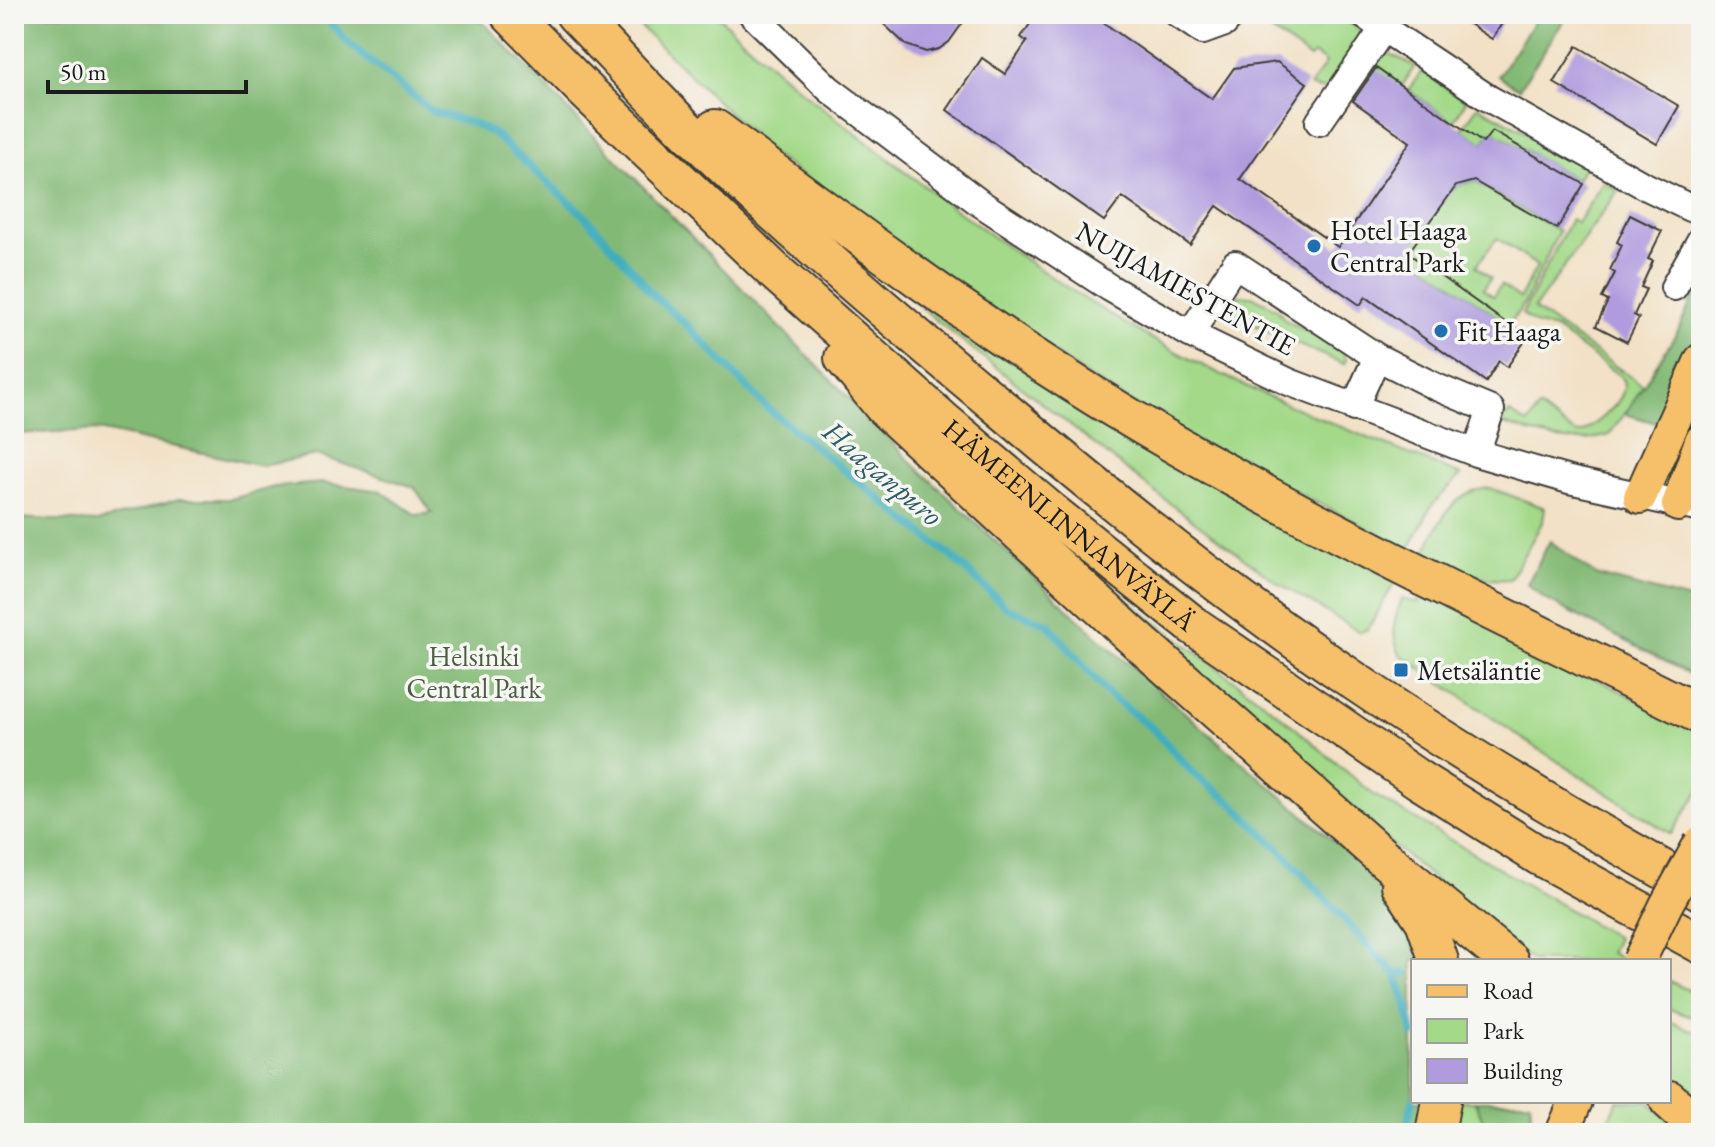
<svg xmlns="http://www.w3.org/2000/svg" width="1715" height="1147" font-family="'EB Garamond',serif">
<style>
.green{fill:#a3d989;stroke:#607a52;stroke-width:2;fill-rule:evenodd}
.forest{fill:#82b975;stroke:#4f6a48;stroke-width:2}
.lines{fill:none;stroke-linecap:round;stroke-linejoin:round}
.stream{stroke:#3fadbc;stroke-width:8}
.building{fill:#af9bde}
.minor-casing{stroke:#3c3a36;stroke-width:30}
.major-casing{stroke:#3c3a36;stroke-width:36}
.highway-casing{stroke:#3c3a36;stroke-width:42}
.minor{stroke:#fff;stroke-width:26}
.major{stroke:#f6c06b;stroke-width:32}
.highway{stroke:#f6c06b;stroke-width:38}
.major-bridge-casing{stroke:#3c3a36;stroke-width:36;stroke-linecap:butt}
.major-bridge{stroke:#f6c06b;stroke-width:32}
.poi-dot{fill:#1f6fb2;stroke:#f6f6f2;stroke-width:3}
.labels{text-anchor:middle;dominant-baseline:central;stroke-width:7;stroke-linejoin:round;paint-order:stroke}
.poi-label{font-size:28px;fill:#1c1c1c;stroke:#f6f6f2;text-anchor:start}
.street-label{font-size:28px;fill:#1c1c1c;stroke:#f6f6f2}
.park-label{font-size:28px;fill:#4b5e42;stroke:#f6f6f2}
.water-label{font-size:30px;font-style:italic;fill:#2c5d64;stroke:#f6f6f2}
</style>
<rect width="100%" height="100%" fill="#f6f6f2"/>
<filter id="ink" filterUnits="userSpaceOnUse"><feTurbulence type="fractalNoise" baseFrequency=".0125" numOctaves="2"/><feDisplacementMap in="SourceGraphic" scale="16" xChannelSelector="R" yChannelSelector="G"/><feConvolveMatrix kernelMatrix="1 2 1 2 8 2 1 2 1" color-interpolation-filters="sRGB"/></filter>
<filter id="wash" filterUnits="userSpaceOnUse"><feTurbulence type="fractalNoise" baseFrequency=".006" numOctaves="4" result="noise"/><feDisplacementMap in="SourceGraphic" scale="32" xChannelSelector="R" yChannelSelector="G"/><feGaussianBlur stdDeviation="1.8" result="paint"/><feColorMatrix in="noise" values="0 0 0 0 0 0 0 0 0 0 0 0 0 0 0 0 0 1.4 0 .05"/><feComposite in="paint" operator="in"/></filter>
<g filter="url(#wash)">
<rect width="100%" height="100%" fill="#f2e1c6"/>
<!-- green -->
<path class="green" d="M627,14H716C776,74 844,125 911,176C993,238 1077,299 1167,347C1262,398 1362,435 1461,475L1432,505L1409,549L1193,440L1081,372L773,155Z
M1271,14H1336L1360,30C1361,43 1341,80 1329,87C1322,91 1317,89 1310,86L1326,63L1314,54L1310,58L1263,25Z
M1386,52L1415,66L1402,86L1368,79L1361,74L1377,55Z
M1422,71L1466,101L1453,122L1408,90Z
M1478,106L1585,164L1577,180L1492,131L1483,143L1462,129Z
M1474,181L1559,231L1525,302L1509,325L1403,249L1456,186ZM1497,238L1537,266L1520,298L1501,285L1493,296L1483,289L1491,278L1476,266Z
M1603,182L1618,191L1534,309L1645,387L1609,435C1567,448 1540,435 1500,423L1501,419L1510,413L1528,424L1539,408L1575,433L1580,434C1595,425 1637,395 1620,376L1555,329L1537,325L1522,314L1571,219L1577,223Z
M850,245L1395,582L1368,629L1360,632L1278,583L1160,496L936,320Z
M1235,296H1252L1277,309L1285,320L1330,343L1343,352L1346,360L1344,364L1273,334L1223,309L1220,305Z
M1490,488L1545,508L1543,521L1510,579C1478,582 1453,569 1425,553C1434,532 1449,500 1471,492C1477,489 1484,489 1490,488Z
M1027,517L1151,618L1280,715L1374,795L1617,938L1610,953L1627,961H1532L1316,781Z
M1415,586L1691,727L1701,735V788L1671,834L1523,739L1400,654C1390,633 1394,619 1402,599L1419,603Z
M1669,981L1701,996V1020L1669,1009Z
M1669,1021L1701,1034V1110L1669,1080Z
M1450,1101H1475L1488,1133H1444Z
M1617,1101H1648L1683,1133H1602Z"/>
<!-- forest -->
<path class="forest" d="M14,14H475L911,462L1112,650L1371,873L1408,918L1429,961H1413V1101H1428L1422,1133H14V518L98,522L179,499H231L274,487L323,483L381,491L416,515L432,513L414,487L316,455L262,466L99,430L14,434Z
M1539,14H1568L1519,89L1498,76Z
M1701,279V331L1656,423L1625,414L1678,331Z
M1550,541L1595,575L1701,603V680L1545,599L1527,584Z
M1475,1101H1530L1532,1117L1528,1133H1488Z"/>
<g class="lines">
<!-- stream -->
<path class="stream" d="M323,14L347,42L433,112L472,123L494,134L586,217L640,278L648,290L689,327L767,408L951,556L1007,608L1048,624L1108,694L1153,729L1193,773L1231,802L1288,858L1383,962L1396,974L1407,973
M1396,974L1408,1008L1413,1034
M1405,1133L1413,1101"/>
</g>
<g id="blocks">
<!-- building -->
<path class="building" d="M873,14H969L949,42L939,49L926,52L906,45Z
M1037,14H1091L1212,99L1234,68L1277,62L1307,83L1240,179L1338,247L1410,142L1353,101L1376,68L1483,143L1492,131L1584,184L1557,229L1474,181L1456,186L1408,253L1527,338L1507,367L1499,361L1486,382L1366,297L1360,305L1217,206L1190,245L1122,197L1104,221L947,110L982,58L1005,74L1027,42L1021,37Z
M1454,14H1508L1492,39Z
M1577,46L1679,106L1657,144L1554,83Z
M1630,215L1662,231L1648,259L1653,261L1641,287L1646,289L1634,315L1639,318L1627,342L1596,326L1608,301L1602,298L1615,273L1610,270L1622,245L1617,242Z"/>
</g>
</g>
<g filter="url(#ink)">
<use href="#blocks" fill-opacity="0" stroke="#3c3a36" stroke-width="2"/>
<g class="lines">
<!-- minor casing -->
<g class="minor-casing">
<path id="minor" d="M752,14L829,89L980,203L1110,288L1190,334L1289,382L1476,453L1569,480L1701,509
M1178,14L1203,31L1225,23L1232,14
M1362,14L1488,98L1643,185L1690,208L1701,210
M1319,122L1384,28
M1674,287L1701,239
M1190,334L1235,264L1377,357L1434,386L1491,410L1476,453
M1354,408L1377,357"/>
</g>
<!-- major casing -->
<g class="major-casing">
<path id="major" d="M1640,497L1701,360
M1678,505L1701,441
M1562,1133L1576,1101"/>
</g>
<!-- highway casing -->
<g class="highway-casing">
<g id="highway">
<path id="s1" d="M510,14L583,88L772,269L942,420L1051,512L1194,626L1419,780L1538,855L1701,944"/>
<path d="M575,14C615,55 653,98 695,138C795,235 901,325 1008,414C1118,507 1231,597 1350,678C1463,755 1582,824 1701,891"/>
<path d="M715,129C850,229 983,330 1127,416C1312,527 1508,618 1701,715"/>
<path d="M844,358L884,407L1127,631L1381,856L1509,961"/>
<path d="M1401,885L1425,921L1439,961"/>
<path d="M1669,1100L1701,1129"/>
<path d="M1435,1133L1441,1101"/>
</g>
</g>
<!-- minor -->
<use href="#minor" class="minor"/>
<!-- major -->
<use href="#major" class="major"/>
<!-- highway -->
<use href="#highway" class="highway"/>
<!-- major-bridge casing -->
<g class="major-bridge-casing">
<path id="major-bridge" d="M1639,961L1666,905L1701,842"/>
</g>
<!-- major-bridge -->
<use href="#major-bridge" class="major-bridge"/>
</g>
</g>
<!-- markers -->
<g class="poi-dot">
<circle cx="1314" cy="246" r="8"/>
<circle cx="1441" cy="331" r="8"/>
<rect x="1393" y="662" width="16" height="16" rx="4"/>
</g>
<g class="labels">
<!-- poi labels -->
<g class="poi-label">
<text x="1330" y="230">Hotel Haaga<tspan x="1330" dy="32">Central Park</tspan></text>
<text x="1457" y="331">Fit Haaga</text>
<text x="1417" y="670">Metsäläntie</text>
</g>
<!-- street labels -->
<g class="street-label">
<text transform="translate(1186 288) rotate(29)">NUIJAMIESTENTIE</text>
<text stroke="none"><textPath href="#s1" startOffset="758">HÄMEENLINNANVÄYLÄ</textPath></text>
</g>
<!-- park labels -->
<g class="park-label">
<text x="474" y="656">Helsinki<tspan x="474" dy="32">Central Park</tspan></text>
</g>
<!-- water labels -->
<g class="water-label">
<text transform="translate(883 473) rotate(40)">Haaganpuro</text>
</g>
</g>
<!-- margin -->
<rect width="1715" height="1147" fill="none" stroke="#f6f6f2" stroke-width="48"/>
<!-- legend -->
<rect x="1411" y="959" width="260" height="144" fill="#f6f6f2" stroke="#9f9f9c" stroke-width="2"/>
<rect x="1427" y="985" width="40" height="12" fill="#f6c06b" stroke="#9f9f9c" stroke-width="2"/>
<text x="1483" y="999" font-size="24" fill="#1c1c1c">Road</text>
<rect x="1427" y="1019" width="40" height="24" fill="#a3d989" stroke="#9f9f9c" stroke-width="2"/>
<text x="1483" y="1039" font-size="24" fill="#1c1c1c">Park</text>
<rect x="1427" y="1059" width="40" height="24" fill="#af9bde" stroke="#9f9f9c" stroke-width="2"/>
<text x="1483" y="1079" font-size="24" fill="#1c1c1c">Building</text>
<!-- scale -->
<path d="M48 80v12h198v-12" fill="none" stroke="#1c1c1c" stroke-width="4"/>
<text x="60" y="80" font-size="24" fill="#1c1c1c" stroke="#f6f6f2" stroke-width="6" paint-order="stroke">50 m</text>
</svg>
